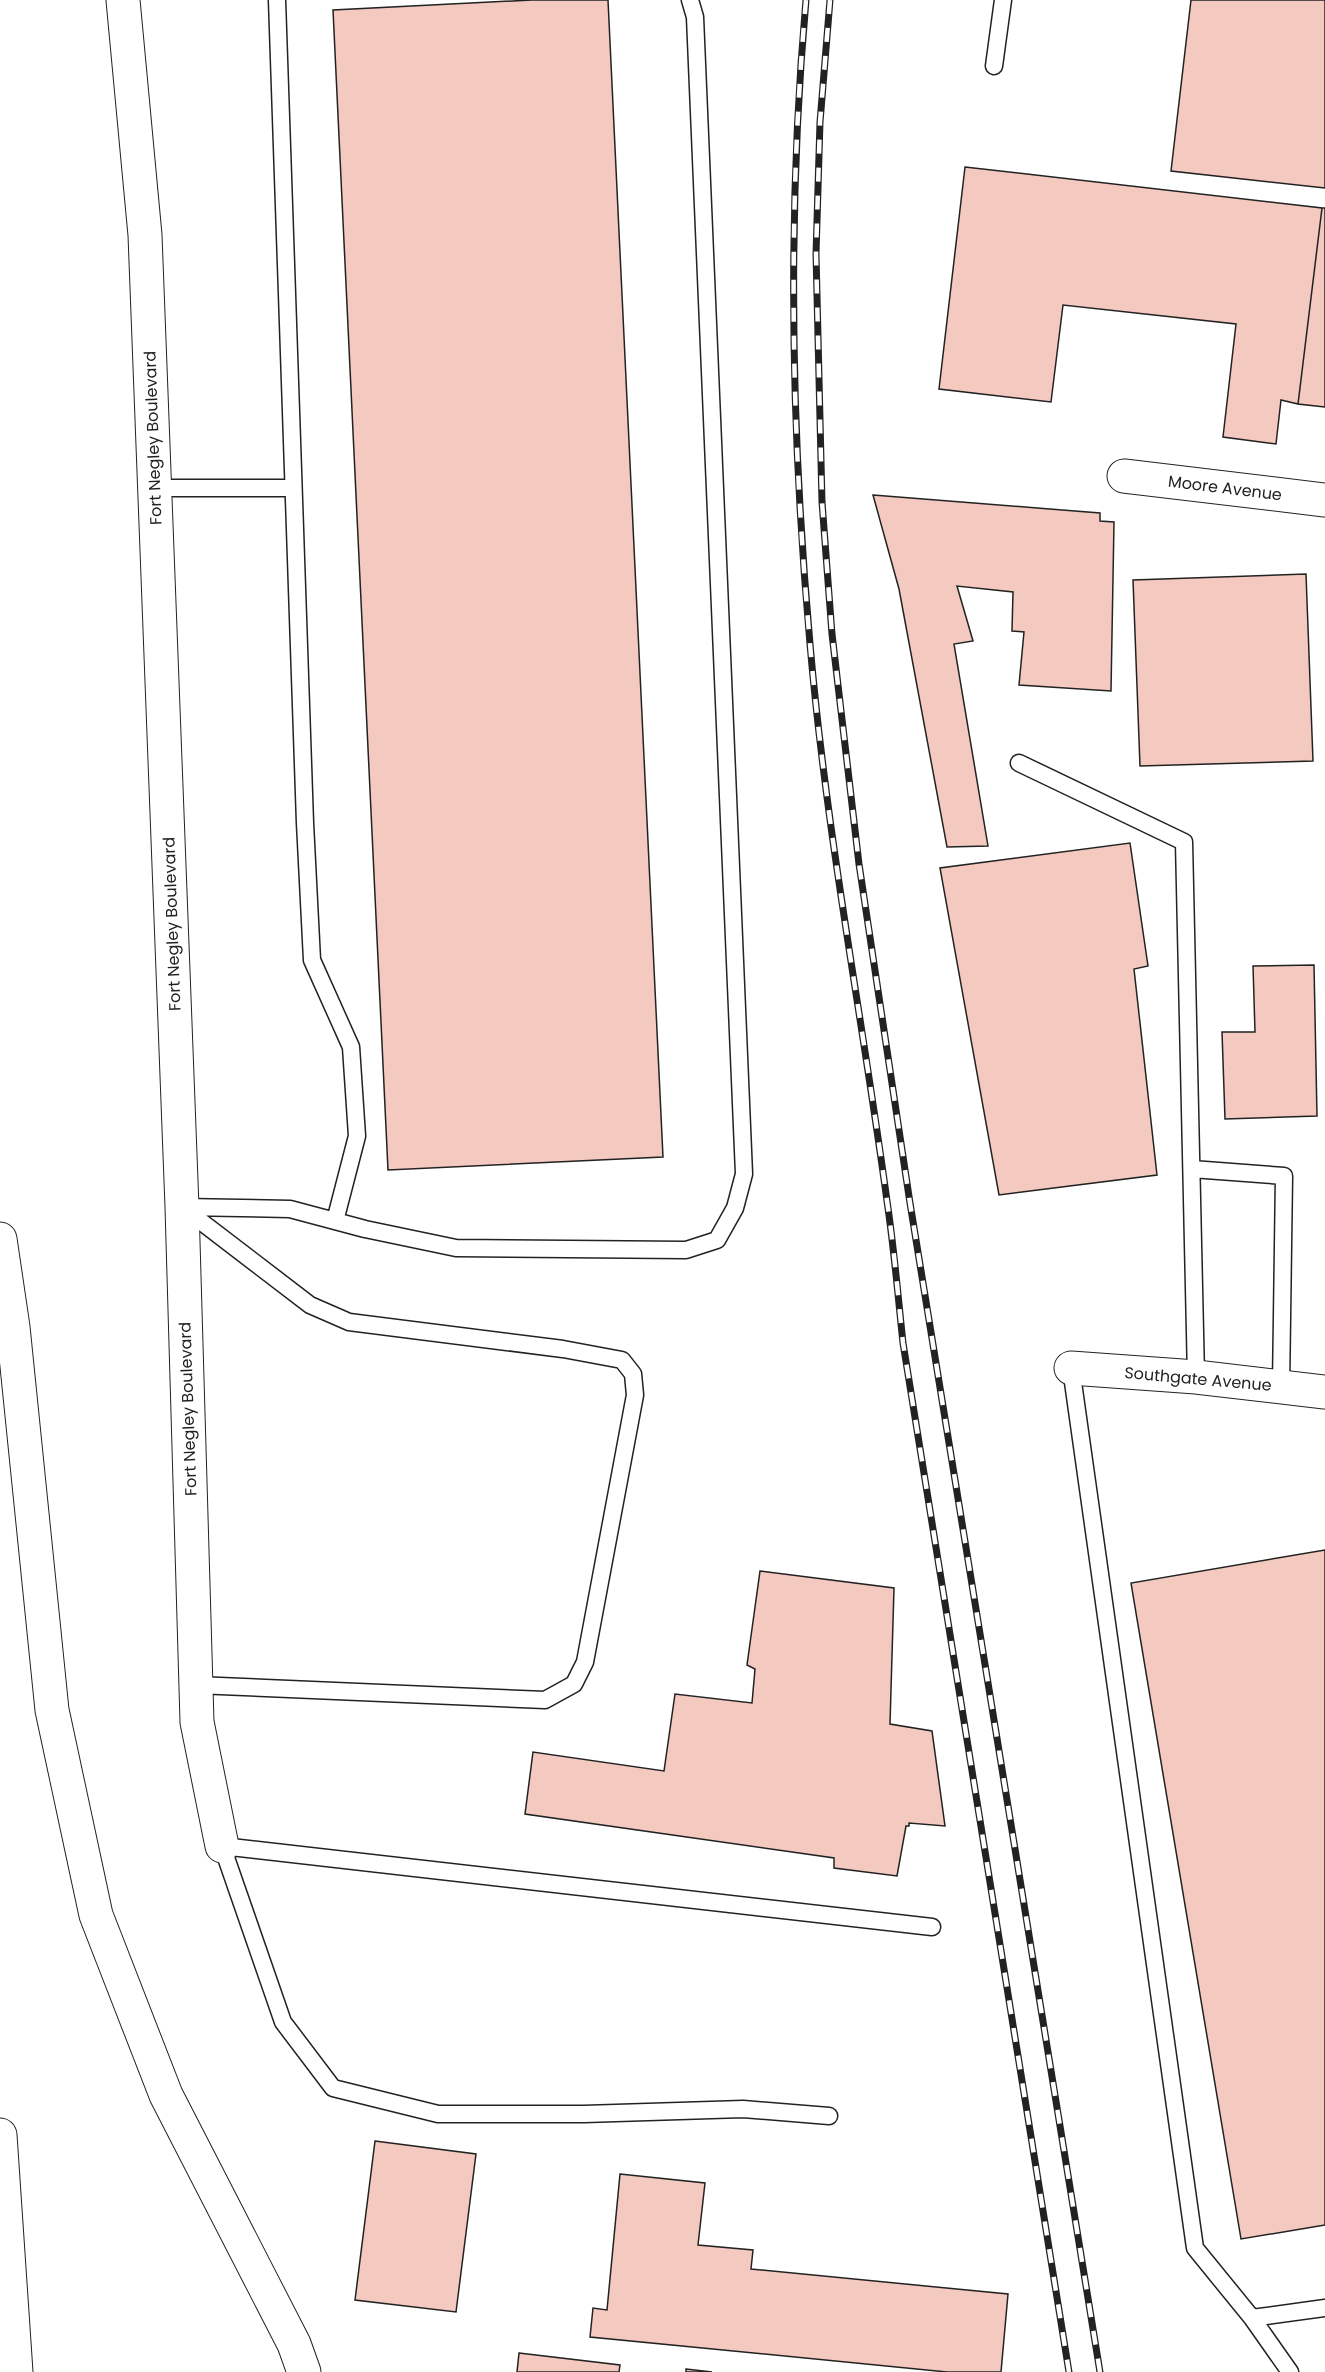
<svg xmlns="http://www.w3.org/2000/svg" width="1325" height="2372" font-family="Poppins,sans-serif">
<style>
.building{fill:#f3c9c0;stroke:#222;stroke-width:1.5}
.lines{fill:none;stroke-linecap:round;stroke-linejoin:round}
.service-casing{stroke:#222;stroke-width:19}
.minor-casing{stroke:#222;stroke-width:35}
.motorway-casing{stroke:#222;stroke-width:35}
.service{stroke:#fff;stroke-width:16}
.minor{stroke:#fff;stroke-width:33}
.motorway{stroke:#fff;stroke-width:33}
.rail-casing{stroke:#222;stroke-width:7}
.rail{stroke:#fff;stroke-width:4.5;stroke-dasharray:14;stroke-linecap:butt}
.labels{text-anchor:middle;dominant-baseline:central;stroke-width:4.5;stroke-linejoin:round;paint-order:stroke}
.street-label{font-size:16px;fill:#222;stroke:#fff}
</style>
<rect width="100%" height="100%" fill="#fff"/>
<!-- building -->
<path class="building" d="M532,0H608L663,1157L388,1170L333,10Z
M1191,0H1325V188L1171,171Z
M965,167L1322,208L1298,404L1281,400L1276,444L1223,437L1236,324L1063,305L1051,402L939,389Z
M1322,208H1325V407L1298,404Z
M873,495L1100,513V521L1114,522L1111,691L1019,685L1024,632L1012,631L1013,592L957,586L973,641L954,644L988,846L947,847L899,589Z
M1306,574L1313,761L1140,766L1133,580Z
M1130,843L1148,966L1134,969L1157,1175L999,1195L940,868Z
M1314,965L1317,1116L1225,1119L1222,1032H1255L1253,966Z
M1325,1550V2225L1241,2239L1131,1583Z
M760,1571L894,1588L890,1724L932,1731L945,1826L909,1823V1826H906L897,1876L834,1868V1858L525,1814L533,1752L664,1771L675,1694L752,1703L755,1669L747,1665Z
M375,2141L476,2154L456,2312L355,2300Z
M620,2174L705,2183L698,2245L753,2250L751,2269L1008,2294L1001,2372H947L590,2337L593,2308L607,2310Z
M519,2353L620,2365L619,2372H517Z
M686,2369L712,2372H686Z"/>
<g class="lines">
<!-- service casing -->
<g class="service-casing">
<path id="service" d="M277,0L305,823L312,960L351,1047L357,1136L335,1221
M994,66L1003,0
M155,488H293
M1019,763L1184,842L1196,1377
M1192,1169L1284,1176L1281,1387
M182,1207L290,1209L365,1229L456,1248L686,1250L717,1240L735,1208L744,1174L695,17L690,0
M182,1207L310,1305L349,1322L563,1349L622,1360L633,1374L635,1395L585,1662L574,1684L545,1700L196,1685
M1071,1368L1195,2248L1252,2318L1290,2372
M829,2116L743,2109L584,2114H438L333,2088L283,2022L222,1846L932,1927
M1252,2318L1325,2308"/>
</g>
<!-- minor casing -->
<g class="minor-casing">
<path id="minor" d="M123,0L145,235L182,1207L197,1722L222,1846
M1124,476L1325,500
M1071,1368L1196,1377L1325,1392"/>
</g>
<!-- motorway casing -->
<g class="motorway-casing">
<path id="motorway" d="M0,1239L13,1327L52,1710L96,1915L166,2095L294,2344L304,2372
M0,2135L16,2372"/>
</g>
<!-- service -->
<use href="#service" class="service"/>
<!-- minor -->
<use href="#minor" class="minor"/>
<!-- motorway -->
<use href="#motorway" class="motorway"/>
<!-- rail casing -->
<g class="rail-casing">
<path id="rail" d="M806,0C787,214 791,430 810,644C826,831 862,1016 887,1201C894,1248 898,1296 903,1343L1069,2372
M830,0L820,122L816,254L822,502L832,634L859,864L910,1203L1100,2372"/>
</g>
<!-- rail -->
<use href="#rail" class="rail"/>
</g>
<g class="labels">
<!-- street labels -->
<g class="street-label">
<text transform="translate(153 438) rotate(-92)">Fort Negley Boulevard</text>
<text transform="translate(1225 488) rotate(7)">Moore Avenue</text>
<text transform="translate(172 924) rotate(-92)">Fort Negley Boulevard</text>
<text transform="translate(1198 1379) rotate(5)">Southgate Avenue</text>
<text transform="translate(188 1409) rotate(-92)">Fort Negley Boulevard</text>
</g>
</g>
</svg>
